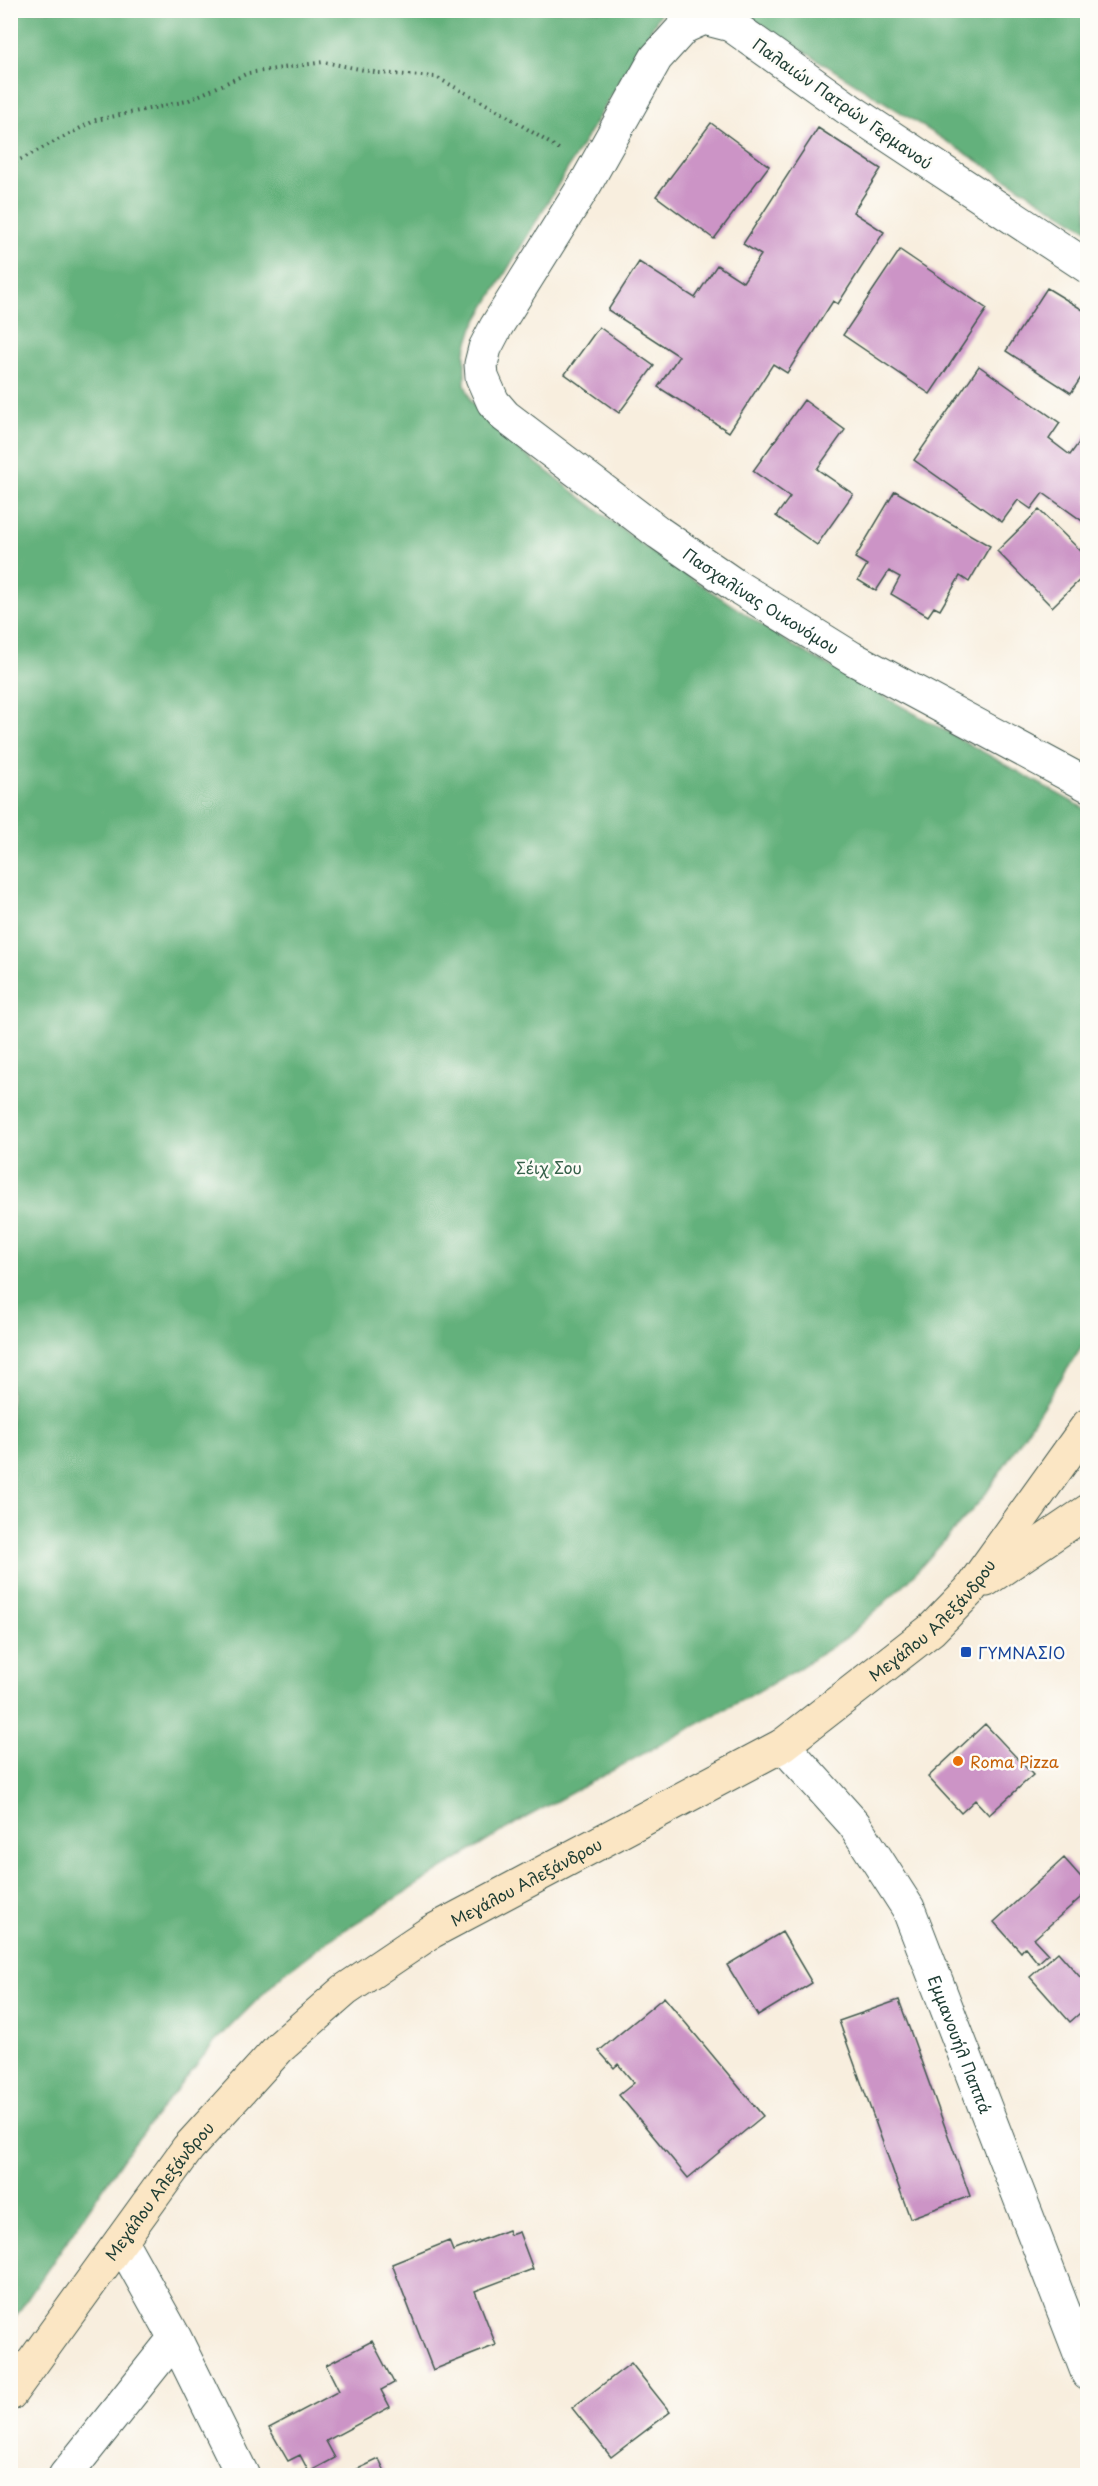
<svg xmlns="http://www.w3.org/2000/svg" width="1098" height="2486" font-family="'Playpen Sans',sans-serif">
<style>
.forest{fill:#64b17b;stroke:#427758;stroke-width:1.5}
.building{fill:#cc94c6}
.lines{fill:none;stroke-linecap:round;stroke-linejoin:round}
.pedestrian-casing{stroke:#40584e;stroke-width:35}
.minor-casing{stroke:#40584e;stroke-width:35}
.secondary-casing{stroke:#40584e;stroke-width:35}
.path{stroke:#40584e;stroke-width:4;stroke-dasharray:1.5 4.5;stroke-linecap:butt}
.pedestrian{stroke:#fff;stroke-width:33}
.minor{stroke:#fff;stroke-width:33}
.secondary{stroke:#fbe6c4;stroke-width:33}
.transit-dot{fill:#1a4fb4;stroke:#fdfcf7;stroke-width:2}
.food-dot{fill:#e8710a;stroke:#fdfcf7;stroke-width:2}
.labels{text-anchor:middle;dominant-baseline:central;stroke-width:5;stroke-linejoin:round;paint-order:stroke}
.street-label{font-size:16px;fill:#1f3d34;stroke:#fdfcf7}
.park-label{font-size:16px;fill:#36614b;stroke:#fdfcf7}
.transit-label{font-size:16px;fill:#164399;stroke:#fdfcf7;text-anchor:start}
.food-label{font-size:16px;fill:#c56008;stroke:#fdfcf7;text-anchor:start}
</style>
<rect width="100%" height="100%" fill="#fdfcf7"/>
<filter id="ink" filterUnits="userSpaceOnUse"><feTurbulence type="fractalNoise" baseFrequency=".0167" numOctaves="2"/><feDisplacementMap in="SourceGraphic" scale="12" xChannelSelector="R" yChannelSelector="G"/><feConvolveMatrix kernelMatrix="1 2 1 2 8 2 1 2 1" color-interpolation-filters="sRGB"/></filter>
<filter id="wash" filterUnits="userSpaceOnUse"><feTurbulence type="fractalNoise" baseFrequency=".008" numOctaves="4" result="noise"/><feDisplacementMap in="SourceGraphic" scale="24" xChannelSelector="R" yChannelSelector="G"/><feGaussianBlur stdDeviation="1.35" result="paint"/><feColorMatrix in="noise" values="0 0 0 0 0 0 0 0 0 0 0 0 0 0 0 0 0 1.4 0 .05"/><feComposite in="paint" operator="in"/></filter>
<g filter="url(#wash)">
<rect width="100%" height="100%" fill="#f8eede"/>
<!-- forest -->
<path class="forest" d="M11,11H662L473,327L465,352V384L471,401L504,438L653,553L792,645L1087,810V1339L983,1498L908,1581L846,1638L788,1675L516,1823L330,1939L283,1974L213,2044L169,2099L124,2157L11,2323Z
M740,11H1087V230Z"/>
<g id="blocks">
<!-- building -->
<path class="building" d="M711,123L769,166L714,239L656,196Z
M818,128L881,169L853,212L884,232L838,304L833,301L787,373L773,364L729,432L658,387L679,356L608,310L639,262L695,298L717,265L743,282L761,255L743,244Z
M900,250L987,309L930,394L843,335Z
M1047,288L1088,313V367L1071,393L1006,351Z
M599,327L654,366L619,413L565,374Z
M979,366L1060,423L1049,439L1070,455L1088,430V525L1043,493L1031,509L1018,500L1002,522L914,460Z
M804,400L845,430L817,469L853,494L817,545L776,516L790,497L753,471Z
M895,491L990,546L969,582L960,576L940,610L934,607L928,616L891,594L900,577L889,571L876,591L858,580L867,565L855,558Z
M1039,510L1088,558V572L1052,607L997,551Z
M985,1724L1033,1775L989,1815L975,1800L961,1813L928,1777Z
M1064,1858L1088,1885V1891L1034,1939L1048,1954L1038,1963L1025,1947L1021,1952L994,1922Z
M782,1932L812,1983L758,2016L727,1965Z
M1058,1952L1088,1986V2006L1070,2022L1030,1977Z
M664,1997L763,2116L688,2178L619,2095L634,2083L618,2064L614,2068L599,2051Z
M899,2000L970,2196L910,2218L839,2021Z
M508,2230L510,2235L519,2232L533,2269L475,2291L496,2345L433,2370L392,2264L449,2241L453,2251Z
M372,2341L394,2383L381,2390L390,2407L326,2441L335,2458L309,2472L300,2455L288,2461L269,2428L339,2391L326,2365Z
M631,2363L670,2412L611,2457L572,2408Z
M379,2459L387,2476H343Z"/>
</g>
</g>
<g filter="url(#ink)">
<use href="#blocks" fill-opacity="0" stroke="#40584e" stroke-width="1.5"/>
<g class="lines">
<!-- pedestrian casing -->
<g class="pedestrian-casing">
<path id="pedestrian" d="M121,2241L175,2338L243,2476
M65,2476L175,2338"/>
</g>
<!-- minor casing -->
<g class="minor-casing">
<g id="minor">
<path id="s1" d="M1088,267L850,110L731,25L704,18L684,27L656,58L586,183L496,327L485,348L481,364L482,377L493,402L505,416L659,533L736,586L852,658L1088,785"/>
<path id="s2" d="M783,1745L854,1824L908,1908L1088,2374"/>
</g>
</g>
<!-- secondary casing -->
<g class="secondary-casing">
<g id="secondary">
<path d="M986,1580L1088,1511"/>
<path id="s3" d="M10,2394L188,2148L280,2047L345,1990L431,1932L783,1745L931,1630L969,1591L1088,1425"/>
</g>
</g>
<!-- path -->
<path class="path" d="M10,165L96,120L187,101L248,73L324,62L379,73L436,77L499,111L562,151"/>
<!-- pedestrian -->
<use href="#pedestrian" class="pedestrian"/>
<!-- minor -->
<use href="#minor" class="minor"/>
<!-- secondary -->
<use href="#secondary" class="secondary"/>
</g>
</g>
<!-- markers -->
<rect class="transit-dot" x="960" y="1646" width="12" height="12" rx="3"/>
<circle class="food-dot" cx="958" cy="1761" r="6"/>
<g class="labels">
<!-- street labels -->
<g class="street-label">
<text transform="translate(843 103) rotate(35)">Παλαιών Πατρών Γερμανού</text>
<text stroke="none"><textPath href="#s1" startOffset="1251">Πασχαλίνας Οικονόμου</textPath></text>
<text stroke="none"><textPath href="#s3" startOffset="1224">Μεγάλου Αλεξάνδρου</textPath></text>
<text stroke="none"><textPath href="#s3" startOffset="738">Μεγάλου Αλεξάνδρου</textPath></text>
<text stroke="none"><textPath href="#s2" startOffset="352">Εμμανουήλ Παππά</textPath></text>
<text stroke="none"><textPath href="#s3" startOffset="252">Μεγάλου Αλεξάνδρου</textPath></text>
</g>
<!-- park labels -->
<g class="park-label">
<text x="549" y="1167">Σέιχ Σου</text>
</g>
<!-- transit labels -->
<g class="transit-label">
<text x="978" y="1652">ΓΥΜΝΑΣΙΟ</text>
</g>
<!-- food labels -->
<g class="food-label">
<text x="970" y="1761">Roma Pizza</text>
</g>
</g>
<!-- margin -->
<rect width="1098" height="2486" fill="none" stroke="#fdfcf7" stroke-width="36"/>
</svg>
